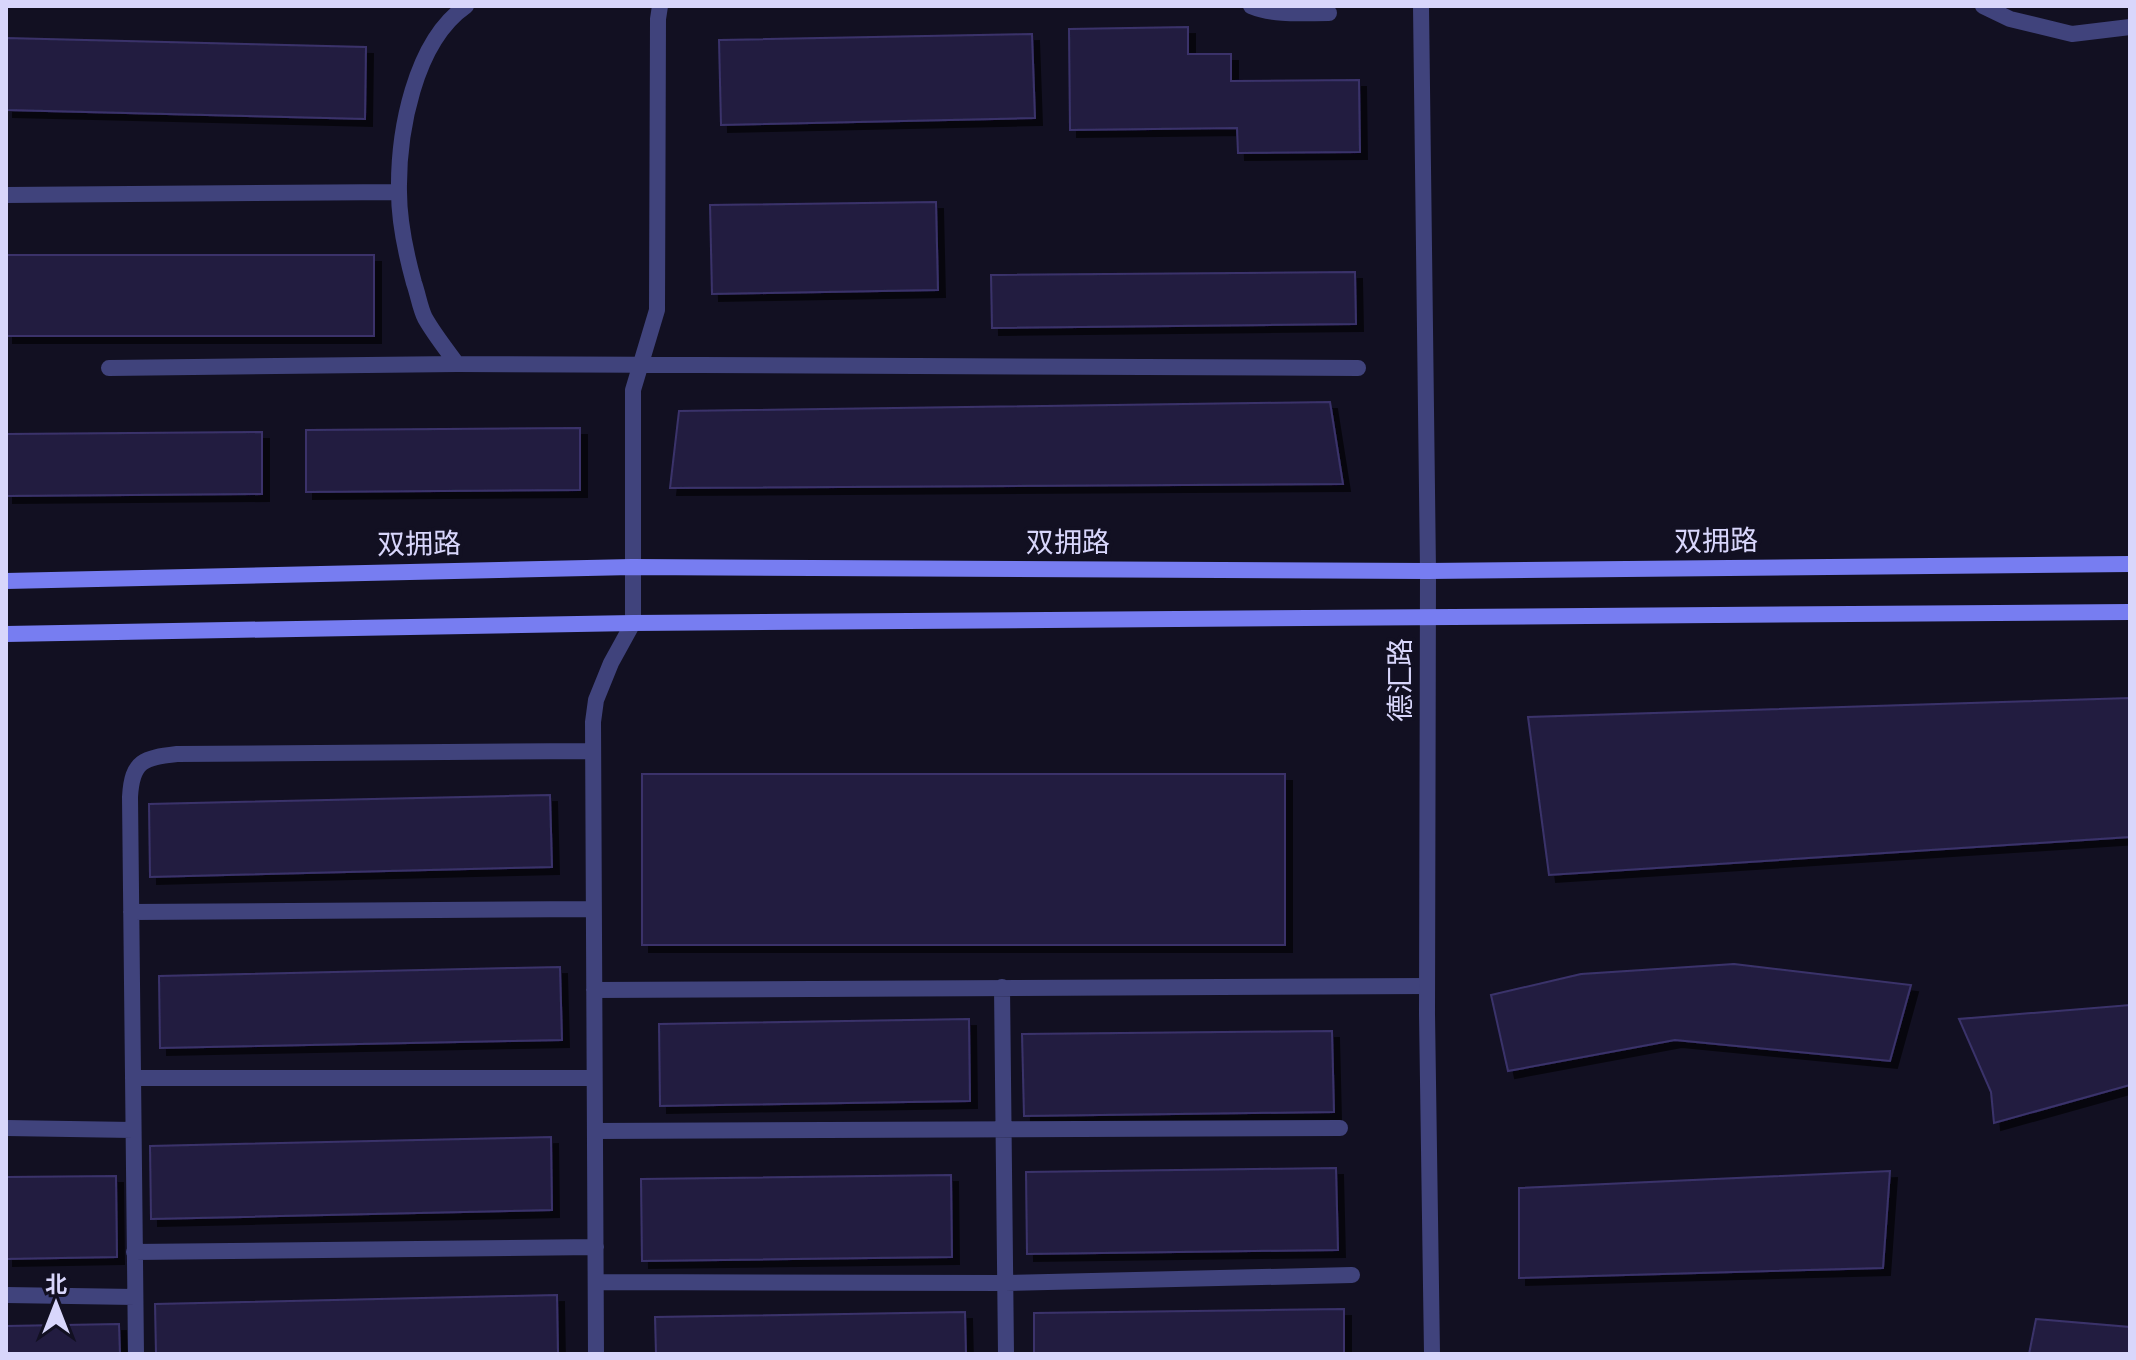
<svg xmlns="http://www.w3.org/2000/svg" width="2136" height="1360" font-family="'Sofia Sans Condensed','Noto Sans SC',sans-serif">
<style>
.building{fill:#231f41;stroke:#3a336b;stroke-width:2;filter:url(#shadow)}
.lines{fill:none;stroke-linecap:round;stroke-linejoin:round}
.minor{stroke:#40437c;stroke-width:16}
.tertiary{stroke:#40437c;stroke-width:16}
.secondary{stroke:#777df1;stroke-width:16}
.labels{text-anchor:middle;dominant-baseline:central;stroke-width:8;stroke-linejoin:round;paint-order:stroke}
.street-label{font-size:28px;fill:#d8d6fb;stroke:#121022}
</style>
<defs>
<filter id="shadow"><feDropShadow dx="7" dy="7" stdDeviation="0" flood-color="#0009"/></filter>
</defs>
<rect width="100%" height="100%" fill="#121022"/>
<!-- building -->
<path class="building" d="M1188,27V54H1231V81L1359,80L1360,152L1238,153L1237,128L1070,130L1069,29Z
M1032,34L1035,118L721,125L719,40Z
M6,38L366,47L365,119L6,110Z
M936,202L938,290L712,294L710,205Z
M6,255H374V336H6Z
M1355,272L1356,324L992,328L991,275Z
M1330,402L1343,484L670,488L679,411Z
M580,428V490L306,492V430Z
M262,432V494L6,496V434Z
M2130,698V837L1549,875L1528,717Z
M642,774H1285V945H642Z
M550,795L552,867L150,877L149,804Z
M1734,964L1911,985L1890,1061L1675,1040L1508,1071L1491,995L1581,974Z
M560,967L562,1040L160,1048L159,976Z
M2130,1005V1085L1994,1123L1991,1092L1959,1019Z
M969,1019L970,1101L660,1106L659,1024Z
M1332,1031L1334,1112L1024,1116L1022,1034Z
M551,1137L552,1210L151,1219L150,1146Z
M1336,1168L1338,1250L1027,1254L1026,1172Z
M1890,1171L1883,1268L1519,1278V1188Z
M951,1175L952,1257L642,1261L641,1179Z
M116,1176L117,1257L6,1259V1177Z
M557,1295L558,1354H156L155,1304Z
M1344,1309V1354H1034V1313Z
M965,1312L966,1354H656L655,1317Z
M2036,1319L2130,1327V1354H2029Z
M119,1324L120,1354H6V1326Z"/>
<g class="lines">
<!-- minor -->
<path class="minor" d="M1251,6C1275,16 1304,13 1329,13
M1983,6L2010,19L2072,34L2130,27
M6,195L399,192
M457,364C446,349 434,334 425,318C420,308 418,294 414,283C406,254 399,222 399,192C398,133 414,42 466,6
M109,368L457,364L1358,368
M131,912L593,909
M1002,987L1006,1354
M594,990L1427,986
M133,1078H594
M6,1128L133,1130
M595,1131L1340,1128
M134,1252L596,1247
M597,1282L1005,1283L1352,1275
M6,1295L135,1297
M136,1354L130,797C132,760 144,758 177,754L593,751
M596,1354L593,722L596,700L611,663L633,623V390L657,310L658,19L660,6"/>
<!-- tertiary -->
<path class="tertiary" d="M1421,6L1428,571L1427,1014L1432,1354"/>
<!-- secondary -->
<path class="secondary" d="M6,581L632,567L1428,571L2130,564
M6,634L633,623L2130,612"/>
</g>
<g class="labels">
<!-- street labels -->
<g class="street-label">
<text transform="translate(1716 542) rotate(-1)">双拥路</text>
<text x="1068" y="543">双拥路</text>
<text transform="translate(419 545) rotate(-1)">双拥路</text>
<text transform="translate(1401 680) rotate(-90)">德汇路</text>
</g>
</g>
<!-- border -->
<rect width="2136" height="1360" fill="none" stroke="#d8d6fb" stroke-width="16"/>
<!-- north arrow -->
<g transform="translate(56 1304)" stroke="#121022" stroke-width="6" paint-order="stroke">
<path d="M0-6L14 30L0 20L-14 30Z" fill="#d8d6fb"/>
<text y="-12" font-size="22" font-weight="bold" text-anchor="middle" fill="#d8d6fb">北</text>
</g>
</svg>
